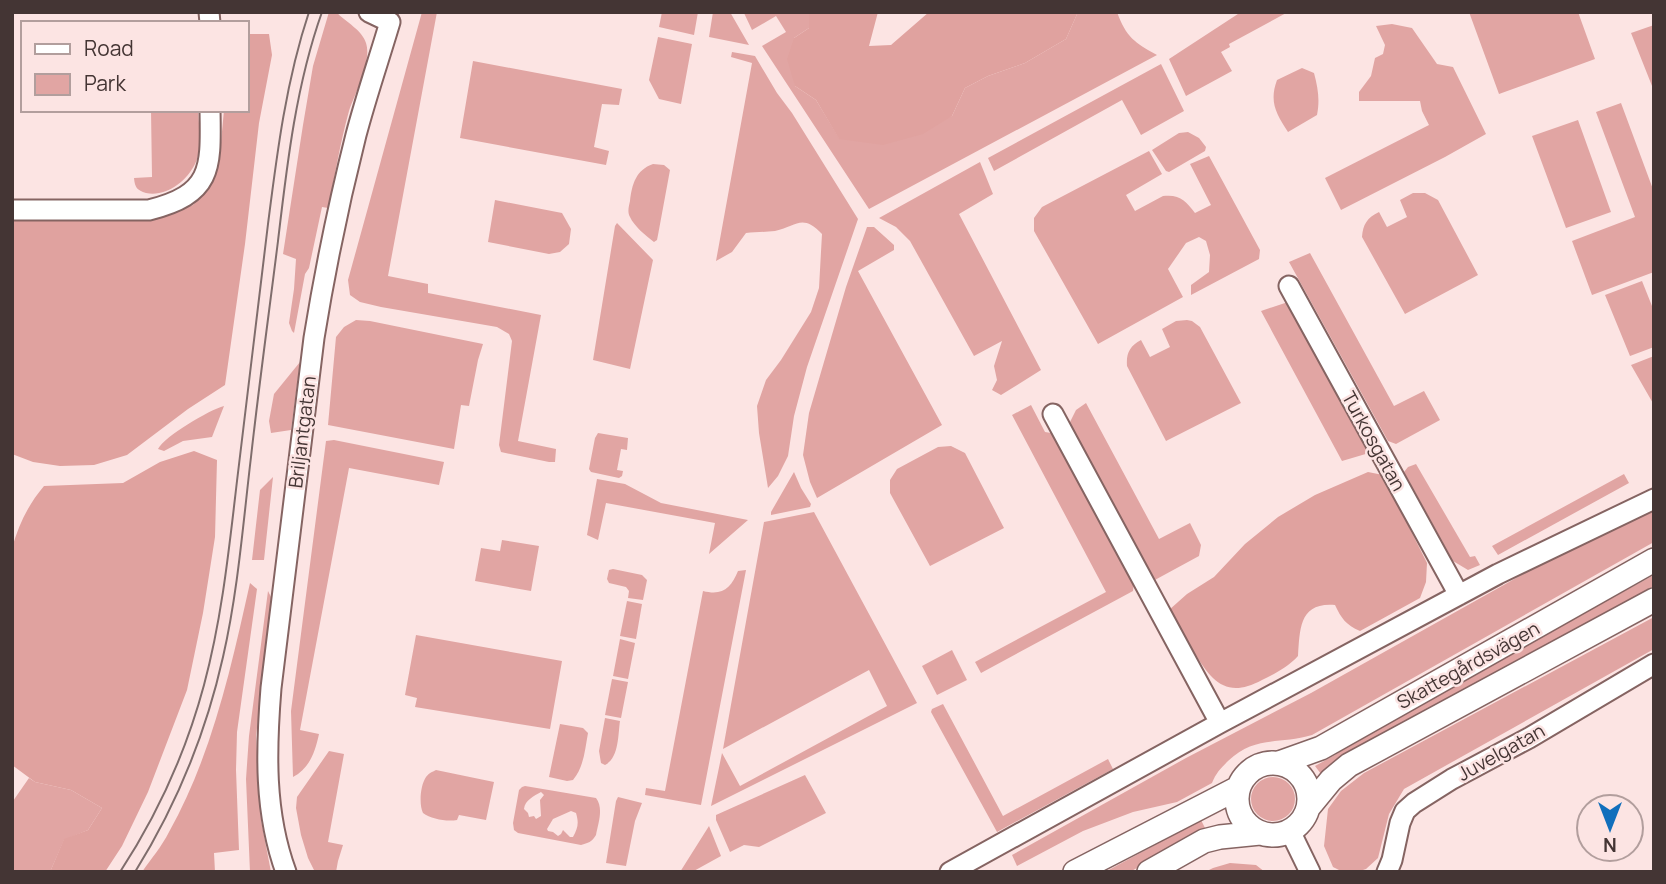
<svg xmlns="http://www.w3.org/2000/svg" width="1666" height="884" font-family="Manrope,sans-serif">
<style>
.green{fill:#e1a5a3;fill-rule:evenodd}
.forest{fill:#e0a29f}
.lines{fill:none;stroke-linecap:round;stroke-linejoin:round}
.minor-casing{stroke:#856462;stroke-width:23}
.tertiary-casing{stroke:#856462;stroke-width:26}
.minor{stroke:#fff;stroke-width:19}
.tertiary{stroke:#fff;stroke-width:23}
.tram{stroke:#7f6d6c;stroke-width:2}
.labels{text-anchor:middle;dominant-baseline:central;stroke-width:5;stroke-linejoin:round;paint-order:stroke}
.street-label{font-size:19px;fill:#443534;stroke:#fce4e3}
</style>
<rect width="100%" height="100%" fill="#fce4e3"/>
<!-- green -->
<path class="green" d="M329,12H336C346,22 362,30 366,43C372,62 355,93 349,111C340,143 335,176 328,208L322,207L309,268L305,274L294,333L292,331L289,323L294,289L296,259L283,254L303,125L313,66Z
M422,12H437L388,276L428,284V293L541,315L518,441L556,449L555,462H549L501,452L499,445L512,341L509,334L497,327L381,307L360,302L350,295L348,280Z
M662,12H698L694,35L659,27Z
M713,12H730L749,45L709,37Z
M746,12H809V28L794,38L795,86L816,100L839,138L952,116L965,88L988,76L1025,63L1066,39L1078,12H1117C1126,37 1135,43 1157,55L869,209L762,46L786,32L776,16L752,30L744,13Z
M1241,12H1288L1229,44L1230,47L1221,52L1232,71L1186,96L1169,59Z
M1469,12H1578L1595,59L1499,94Z
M1392,24L1412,28L1437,64L1453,67L1486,134L1445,157L1341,210L1325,178L1429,125L1422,111L1420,101H1359V92L1371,76L1375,58L1383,54L1385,45L1376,26Z
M1654,25V91L1631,33Z
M658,37L692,44L681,104L659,99L649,80Z
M732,52L755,56L777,93L792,113L858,219L807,367L794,416L788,456L778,476L768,488L759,433L757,406L766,380L781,360L811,312L819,288L822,234C802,213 797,226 775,231C766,232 755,232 746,233L732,252L716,261L752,63L731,57Z
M473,61L622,89L619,105L602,104L594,147L609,151L606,165L460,138Z
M1161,64L1184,111L1141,135L1122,100L994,171L988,158Z
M1302,68L1314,73C1318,88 1320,100 1317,115L1288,132C1276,113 1269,102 1277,80Z
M1621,103L1654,192V272L1592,295L1572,241L1635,217L1596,112Z
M151,110H198C199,128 203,148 195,164C186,182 166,197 146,193C137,190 135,188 134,178L152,177Z
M1578,120L1611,212L1566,228L1532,136Z
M1188,132L1199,138L1206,147L1205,151L1169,172L1166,171L1152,150L1179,133Z
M1149,151L1162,174L1126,195L1135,211L1163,196C1180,194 1186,201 1195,213L1211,205L1190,164L1209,156L1260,250L1259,259L1191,295V285L1209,272L1210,255L1206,241L1199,237L1186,243L1168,269L1183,297L1098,344L1034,231V218L1042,207Z
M980,162L993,194L959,214L1041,370L1001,395L992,390L997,380L994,366L1002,341L974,356L910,241L896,227L879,218Z
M653,164L664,165L670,170L658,235L657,240L654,242C646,236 634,226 630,217C627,212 629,206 630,201C632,184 636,170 653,164Z
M1413,193H1425L1438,200L1478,275L1405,314L1362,237C1363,224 1367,218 1379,212L1387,227L1407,217L1400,200Z
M495,200L562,213L571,229L569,244L560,252L549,254L488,242Z
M617,223L653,260L630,369L593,360L615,226Z
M867,227H874L894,245V250L858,271L942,425L817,498L810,482L803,455L809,413L846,287Z
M1310,253L1394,406L1424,391L1440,420L1396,444L1388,441L1289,262Z
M1642,281L1654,311V347L1630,356L1605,295Z
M1288,302L1369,453L1342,461L1261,311Z
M356,320L370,321L483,344L478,360L469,406L461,405L454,449L328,425L336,337L344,327Z
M1187,320L1192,321L1200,327L1241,403L1166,441L1127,366C1126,353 1130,346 1141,340L1150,357L1170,347L1162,329L1176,321Z
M1654,356V405L1631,365Z
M300,362L291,430L271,433L269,421L274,394Z
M1086,403L1159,539L1190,523L1201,545L1199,556L1153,581L1068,426L1076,410Z
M1031,405L1045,432L1057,434L1134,582L1133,591L981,673L975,662L1106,592L1012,415Z
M224,406L212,437L183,441L164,451L158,449C165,436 209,410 224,406Z
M598,433L628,438L627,450L621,449L617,470L623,471L622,476L619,478L591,472L589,469L595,438Z
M334,440L444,462L439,485L349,468L300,730L319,734C315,752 310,768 293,777L291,711L326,441Z
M951,446L965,453L1004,528L930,566L890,493V480L897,469L938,447Z
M1416,464L1470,557L1475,556L1480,565L1468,570L1453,561L1404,472L1408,467Z
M794,472L801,488L811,504L810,507L771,515V512Z
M1624,474L1629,483L1498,555L1492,546Z
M273,477L264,560H252L260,490Z
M597,479L625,484L661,503L748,520L709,554L715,523L606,503L598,540L587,535Z
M1647,510L1654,511V542L1312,735C1279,745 1255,735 1228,761C1221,768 1216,773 1212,783L1177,802L1133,812L1083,831L1017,866L1012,855L1186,758L1311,693L1623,518Z
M814,512L917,703L711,806L722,753L740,786L887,706L869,670L723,749L764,522Z
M502,540L539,546L531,591L475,581L481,548L500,551Z
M613,569L642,575L647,580L643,600L628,598L629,591L626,587L609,583L607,579L609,570Z
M746,570L701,805L645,795L646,788L665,791L703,591C723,596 731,588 738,571Z
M1654,575V586L1347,754L1333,763L1321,774L1315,766L1335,755L1380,724Z
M268,591L274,603L256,735L261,820L271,872H250L246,779L249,736Z
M627,601L642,604L636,639L620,636Z
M1654,617V649L1404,789L1389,814L1378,858L1366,869L1357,872H1343L1333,867L1324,846L1328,809L1341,791L1364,773Z
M416,635L562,661L550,729L415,707L417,698L405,695Z
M620,639L635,643L628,679L613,676Z
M952,650L967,680L937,695L922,666Z
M612,679L628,682L621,718L605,715Z
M943,704L1003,816L1108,759L1113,769L997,832L931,712L932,709Z
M605,718L620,721C618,735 619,758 605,765L601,763L599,751Z
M560,724L583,728L588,733C585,749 584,767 573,780L567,781L549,777Z
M329,751L344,754L328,842L343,845L338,861L336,872H315L308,858L301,835L296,808L297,797Z
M436,770L494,782L486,820L459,815L457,820C447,822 431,819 423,813C419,805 420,786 426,777C429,773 432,772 436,770Z
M805,775L826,813L759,847L744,845L730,852L716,820V815Z
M1251 799a22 22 0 1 1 44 0a22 22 0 1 1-44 0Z
M29,778L35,782L71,790L102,808L88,830L64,840L50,872H12L13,801Z
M525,786L596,798C604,808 598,824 596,835C592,842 588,843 581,845L518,833L514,830L513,823L519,790L522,787ZM541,792L544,795L540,800L541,816L536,819L534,816L529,817L528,813L524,809C525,800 534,796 541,792ZM571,811L576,813C579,823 578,828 573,837H570L563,830L561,834L558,836L553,832L548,831L547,829L553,819Z
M618,797L642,803L635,821L626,866L606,863L616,801Z
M1201,820L1205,828L1130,872H1105Z
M709,826L721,856L692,872H680Z"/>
<!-- forest -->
<path class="forest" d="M809,12H878L869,46L891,45L929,12H1078L1066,39L1025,63L988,76L965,88L952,116L923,134L883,145L839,139L816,100L795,86L787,59L794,38L809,28Z
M247,34H269L272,55L259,123L245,244L225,385L188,409L127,455L94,465L60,466L33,462L12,454V221L48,219H156L193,205L209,185L219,164L224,110H247Z
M194,451L217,460L215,537L203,613L187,690L148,792L122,846L105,872H50L64,839L88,830L102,808L71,790L35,782L12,765V548C19,524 28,505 44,486L123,483L160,462Z
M1368,472L1383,475L1427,563L1426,582L1420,598L1360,631C1346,625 1341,618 1335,605C1299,602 1300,629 1298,656C1288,667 1276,673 1262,680C1227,699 1212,682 1194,652C1186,638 1177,624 1169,610L1187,594L1214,577L1245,544L1278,517L1315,495Z
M250,583L257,589L237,732L236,770L239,850L214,853L215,872H142C151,859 162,846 169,832C212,755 231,668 250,583Z
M1230,863L1256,865L1265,872H1205L1213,868Z"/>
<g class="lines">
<!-- minor casing -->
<g class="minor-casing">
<path id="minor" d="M209,12L210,23
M12,210H149C213,194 211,168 210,110
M1289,286L1459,595
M1053,414L1220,723
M1290,831L1310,872
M286,872C264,812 266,750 271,688L314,338C325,270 339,202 356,135C366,97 379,59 390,22L369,12
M950,872L1220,723L1498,574L1654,499
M1387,872L1392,860L1400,823L1405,811L1414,803L1452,779L1529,738L1654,664"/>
</g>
<!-- tertiary casing -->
<g class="tertiary-casing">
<path id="tertiary" d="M1237 799a36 36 0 1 1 72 0a36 36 0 1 1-72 0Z
M1279,763L1321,748L1654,560
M1308,808L1331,780L1349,765L1654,600
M1075,872L1238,788
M1149,872L1204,841L1220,837L1260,833"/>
</g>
<!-- minor -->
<use href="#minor" class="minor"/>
<!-- tertiary -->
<use href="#tertiary" class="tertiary"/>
<!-- tram -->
<path class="tram" d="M120,872C158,814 186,752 204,685C222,618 229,549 237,481C248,396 257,310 268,224C277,153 286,81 309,12
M135,872C176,806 206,733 223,657C238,591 243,524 251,457C259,385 269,313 278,241C287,164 296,85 322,12"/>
</g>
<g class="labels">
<!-- street labels -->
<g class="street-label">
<text transform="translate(302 432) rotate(-83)">Briljantgatan</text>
<text transform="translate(1374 441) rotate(61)">Turkosgatan</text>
<text transform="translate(1468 665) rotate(-29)">Skattegårdsvägen</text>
<text transform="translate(1501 752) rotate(-29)">Juvelgatan</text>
</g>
</g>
<!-- border -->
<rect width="1666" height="884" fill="none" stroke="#443534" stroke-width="28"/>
<!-- legend -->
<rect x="21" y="21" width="228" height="91" fill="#fce4e3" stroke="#b29e9d" stroke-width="2"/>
<rect x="35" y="44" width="35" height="10" fill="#ffffff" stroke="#b29e9d" stroke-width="2"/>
<text x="84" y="56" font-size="21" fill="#443534">Road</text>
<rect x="35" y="74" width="35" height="21" fill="#e1a5a3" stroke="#b29e9d" stroke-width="2"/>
<text x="84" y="91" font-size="21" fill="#443534">Park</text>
<!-- north arrow -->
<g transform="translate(1610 828) rotate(180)"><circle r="33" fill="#fce4e3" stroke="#b29e9d" stroke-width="2"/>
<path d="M0-5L12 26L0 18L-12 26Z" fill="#116fbc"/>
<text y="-10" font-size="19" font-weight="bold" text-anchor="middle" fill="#443534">N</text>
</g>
</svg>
